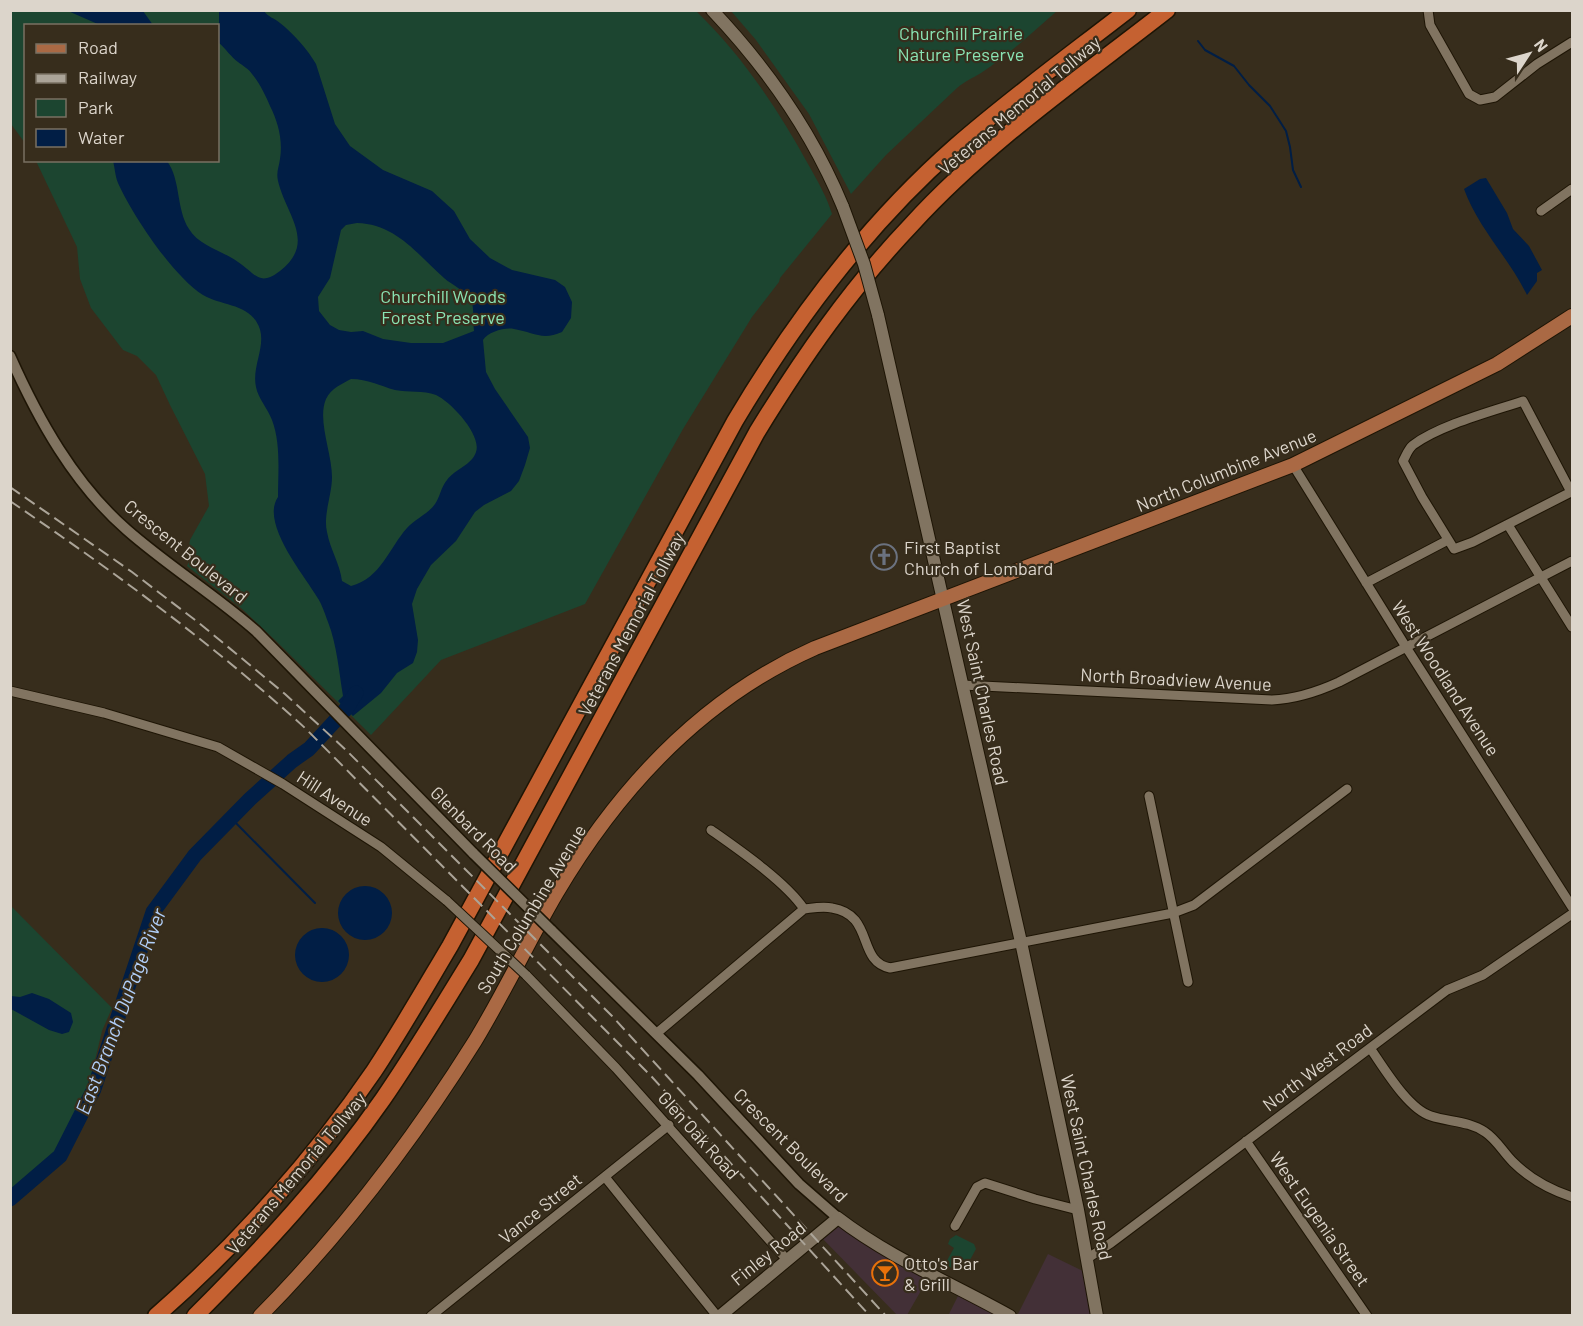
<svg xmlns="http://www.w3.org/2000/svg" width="1583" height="1326" font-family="Barlow,sans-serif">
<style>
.commercial{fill:#433037}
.green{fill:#1c4530}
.water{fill:#011e45;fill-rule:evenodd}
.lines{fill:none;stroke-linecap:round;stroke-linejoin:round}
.stream{stroke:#011e45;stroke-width:2}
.river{stroke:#011e45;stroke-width:15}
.minor-casing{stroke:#1e1505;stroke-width:11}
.tertiary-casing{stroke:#1e1505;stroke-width:13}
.secondary-casing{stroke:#1e1505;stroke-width:14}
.primary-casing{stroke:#1e1505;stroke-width:16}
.motorway-casing{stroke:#1e1505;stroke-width:19}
.minor{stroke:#817461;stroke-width:9}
.tertiary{stroke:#817461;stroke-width:10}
.secondary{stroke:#817461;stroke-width:12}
.primary{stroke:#aa6944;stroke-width:14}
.motorway{stroke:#c56131;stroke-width:16}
.rail{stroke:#aba498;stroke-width:2;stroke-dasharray:12 6;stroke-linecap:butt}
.minor-bridge-casing{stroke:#1e1505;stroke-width:11;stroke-linecap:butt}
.tertiary-bridge-casing{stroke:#1e1505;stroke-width:13;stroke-linecap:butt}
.secondary-bridge-casing{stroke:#1e1505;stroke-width:14;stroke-linecap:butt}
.minor-bridge{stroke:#817461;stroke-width:9}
.tertiary-bridge{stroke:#817461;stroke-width:10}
.secondary-bridge{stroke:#817461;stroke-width:12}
.labels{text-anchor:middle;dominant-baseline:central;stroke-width:4.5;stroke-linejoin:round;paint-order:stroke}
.park-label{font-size:18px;fill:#8ae4b4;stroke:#372d1c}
.street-label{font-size:18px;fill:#dcd5cb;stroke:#372d1c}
.poi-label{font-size:18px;fill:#dcd5cb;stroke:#372d1c;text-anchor:start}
.water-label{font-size:20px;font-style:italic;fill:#b1cff9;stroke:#372d1c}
</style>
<rect width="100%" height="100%" fill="#372d1c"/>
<!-- commercial -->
<path class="commercial" d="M838,1221L930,1275L907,1315H897L821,1237Z
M1048,1254L1087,1273L1094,1315L1017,1316Z
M960,1292L1005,1316H948Z"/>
<!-- green -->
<path class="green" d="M11,11H696C741,54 778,109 808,164C817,180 827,197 832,214L780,278L779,282L752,317L683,429L585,604L441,660L371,735L275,640L241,608L187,566L189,562L187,559L190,540L209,506L205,474L170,405L156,375L137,356L123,350L91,308L80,279L77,247L36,161L218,160V26H26L25,143L11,124Z
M731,11H1057C1032,33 1008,55 981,73C973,78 965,81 957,88L886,155L851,194L809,114L756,40Z
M11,906L112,1008L102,1031L89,1085L64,1137L51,1157L11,1191Z
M956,1235L974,1244L976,1249L965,1269L958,1272L945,1264L954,1248L948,1244L950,1239Z"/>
<!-- water -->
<path class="water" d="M68,11H143L153,25H100Z
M219,11H264C268,17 274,18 280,23C293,33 308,50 316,64L335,124L350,146L383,170L432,191L454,211L470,239L490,258L512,270L555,280L565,287L572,302L571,318L562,332C542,341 533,332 514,329C505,327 488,332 483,340L486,372L495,389L528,437L530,448L525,465L519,481L511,491L484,505L475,512L456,541L431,565L417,589L412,604L418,640L417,652L413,663L397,673L381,693L353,716L338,701L343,696C339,672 337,645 328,622C325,614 322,604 317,597C304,575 260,523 278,497C278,472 281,444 272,420C268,409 258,398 256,387C251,364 270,342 256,321C245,304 220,305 203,295C173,276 133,216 118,183C115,176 115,168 113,161H167C181,180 176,209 189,229C199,246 223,251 238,262C256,274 259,287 280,271C317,242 286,215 278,181C276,172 279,167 280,159C283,140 278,122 270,106C266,96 259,82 252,74C249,69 243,66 238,62C231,57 226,49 219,43ZM357,223C396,224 417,254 444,278C452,285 468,292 472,303C474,310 473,322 474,331L443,343H411L383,339L363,331L351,332L339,330L330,325L319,311L318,297L330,278L341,230L346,225ZM351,379C368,379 380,386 395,390C409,393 423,390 436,395C451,402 482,435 476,452C472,465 455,469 447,480C441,487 440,497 435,504C428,514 415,519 407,528C389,548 381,578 351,586L342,581C340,564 330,549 327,532C323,515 332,495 332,477C332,453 317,420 326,399C331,388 342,384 351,379Z
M1486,178L1507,213L1513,229L1529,246L1542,270L1537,273V281L1527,295C1509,258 1478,228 1464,189L1480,179Z
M338 913a27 27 0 1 1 54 0a27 27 0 1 1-54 0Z
M295 955a27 27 0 1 1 54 0a27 27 0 1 1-54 0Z
M32,993L49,999L71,1013L73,1022L69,1032L62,1034L49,1030L11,1009V996L20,997Z"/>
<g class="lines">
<!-- stream -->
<path class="stream" d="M1198,41L1205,50L1234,66L1249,85L1270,106L1286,131L1290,147L1293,170L1301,187
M231,818L315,903"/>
<!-- river -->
<path class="river" d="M10,1199L60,1156L94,1089L153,912L195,855L250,799L292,761L309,749L346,709L356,693"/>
<!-- minor casing -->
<g class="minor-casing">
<path id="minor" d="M1428,10L1430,25L1469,94L1480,100L1495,97L1537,64L1572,42
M1541,211L1572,189
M1523,401L1571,492L1473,542L1454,549L1422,497L1403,461C1406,456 1408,449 1413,445C1440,425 1490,412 1523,401Z
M1293,465L1406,647L1572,907
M1508,525L1572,627
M1366,583L1448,540
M962,685L1272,700C1296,699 1317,692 1339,682L1572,561
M10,691L104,713L218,747L283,784L381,847L447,901
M1149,796L1188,982
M711,830C738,849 786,882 804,909
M526,975L616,1068L788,1261
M657,1033L804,909C813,908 823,906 832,908C875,915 856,961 890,968L1173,913L1194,905L1347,789
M1370,1048C1384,1068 1408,1109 1431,1116C1449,1122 1469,1121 1485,1132C1496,1139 1503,1152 1513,1162C1529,1178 1551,1190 1572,1197
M1246,1141L1367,1316
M605,1177L717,1316
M955,1226L977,1187L985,1183L1035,1199L1078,1210
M1088,1258L1111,1243L1447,990L1483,975L1572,914
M431,1316L669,1125"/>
</g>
<!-- tertiary casing -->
<g class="tertiary-casing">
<path id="tertiary" d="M10,356C38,419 74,484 127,530C168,566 215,595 256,631L474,854
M551,930L698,1075L799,1184L838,1218"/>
</g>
<!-- secondary casing -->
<g class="secondary-casing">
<path id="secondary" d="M712,10C767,68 813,134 843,207
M878,315L1021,942L1078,1210L1097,1316
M720,1316L838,1218C890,1258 953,1284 1010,1316"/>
</g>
<!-- primary casing -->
<g class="primary-casing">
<path id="primary" d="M260,1316C343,1232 413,1140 475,1041C504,993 528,942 556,894C618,789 702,698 815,648L1293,465L1497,364L1572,316"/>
</g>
<!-- motorway casing -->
<g class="motorway-casing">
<path id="motorway" d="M156,1316C237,1245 314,1159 374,1071C401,1030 425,988 450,946L735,421C795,320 867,224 956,146C1011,98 1070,55 1128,10
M195,1316C263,1248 328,1178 383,1099C414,1054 442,1007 471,960L757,432C803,357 851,288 912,224C987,142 1080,78 1167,10"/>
</g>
<!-- minor -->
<use href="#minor" class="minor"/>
<!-- tertiary -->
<use href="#tertiary" class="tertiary"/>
<!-- secondary -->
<use href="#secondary" class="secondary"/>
<!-- primary -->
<use href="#primary" class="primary"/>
<!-- motorway -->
<use href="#motorway" class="motorway"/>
<!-- rail -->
<path class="rail" d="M10,487L132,572L199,623L285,694L346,750L612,1016L886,1316
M10,501C113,571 213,644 305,728L652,1077L870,1316"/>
<!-- minor-bridge casing -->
<g class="minor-bridge-casing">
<path id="minor-bridge" d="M447,901L526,975"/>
</g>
<!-- tertiary-bridge casing -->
<g class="tertiary-bridge-casing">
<path id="tertiary-bridge" d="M474,854L551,930"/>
</g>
<!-- secondary-bridge casing -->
<g class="secondary-bridge-casing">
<path id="secondary-bridge" d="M843,207L864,264L878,315"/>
</g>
<!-- minor-bridge -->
<use href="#minor-bridge" class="minor-bridge"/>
<!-- tertiary-bridge -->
<use href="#tertiary-bridge" class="tertiary-bridge"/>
<!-- secondary-bridge -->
<use href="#secondary-bridge" class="secondary-bridge"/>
</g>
<!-- icons -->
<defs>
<g id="church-ring" transform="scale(1.35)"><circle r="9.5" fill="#372d1c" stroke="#6b7280" stroke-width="1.5"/><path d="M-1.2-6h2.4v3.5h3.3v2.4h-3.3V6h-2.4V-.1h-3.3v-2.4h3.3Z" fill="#6b7280"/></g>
<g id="bar-ring" transform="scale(1.35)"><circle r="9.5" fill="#372d1c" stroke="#e8710a" stroke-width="1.5"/><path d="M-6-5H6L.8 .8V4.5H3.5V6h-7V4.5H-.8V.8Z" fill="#e8710a"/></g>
</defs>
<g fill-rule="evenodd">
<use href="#church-ring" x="884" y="557"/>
<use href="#bar-ring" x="885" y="1273"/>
</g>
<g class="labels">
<!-- park labels -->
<g class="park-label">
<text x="961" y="33">Churchill Prairie<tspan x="961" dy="21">Nature Preserve</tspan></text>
<text x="443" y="296">Churchill Woods<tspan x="443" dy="21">Forest Preserve</tspan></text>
</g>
<!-- street labels -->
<g class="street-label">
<text transform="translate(1019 105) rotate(-40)">Veterans Memorial Tollway</text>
<text transform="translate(1226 470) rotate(-22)">North Columbine Avenue</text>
<text transform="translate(186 551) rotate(39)">Crescent Boulevard</text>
<text transform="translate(631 624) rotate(-62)">Veterans Memorial Tollway</text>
<text transform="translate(1446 678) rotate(57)">West Woodland Avenue</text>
<text transform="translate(1176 679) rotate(3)">North Broadview Avenue</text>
<text transform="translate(983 692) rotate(78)">West Saint Charles Road</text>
<text transform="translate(335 798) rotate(33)">Hill Avenue</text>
<text transform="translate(474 829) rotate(45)">Glenbard Road</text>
<text transform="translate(531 909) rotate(-59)">South Columbine Avenue</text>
<text transform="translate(1317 1067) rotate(-37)">North West Road</text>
<text transform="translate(699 1135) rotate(48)">Glen Oak Road</text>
<text transform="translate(791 1145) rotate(45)">Crescent Boulevard</text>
<text transform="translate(1087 1167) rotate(78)">West Saint Charles Road</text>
<text transform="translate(296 1173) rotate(-50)">Veterans Memorial Tollway</text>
<text transform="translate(540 1208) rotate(-39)">Vance Street</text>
<text transform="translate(1320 1219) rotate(55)">West Eugenia Street</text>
<text transform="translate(768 1253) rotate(-39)">Finley Road</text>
</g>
<!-- poi labels -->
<g class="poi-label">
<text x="904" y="547">First Baptist<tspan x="904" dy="21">Church of Lombard</tspan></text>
<text x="904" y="1263">Otto's Bar<tspan x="904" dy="21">&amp; Grill</tspan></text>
</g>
<!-- water labels -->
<g class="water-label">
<text transform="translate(120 1011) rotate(-69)">East Branch DuPage River</text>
</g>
</g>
<!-- border -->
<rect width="1583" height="1326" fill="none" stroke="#dcd5cb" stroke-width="24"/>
<!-- legend -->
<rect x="24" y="24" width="195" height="138" fill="#372d1c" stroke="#797062" stroke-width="1.5"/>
<rect x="36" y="44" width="30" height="9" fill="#aa6944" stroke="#797062" stroke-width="1.5"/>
<text x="78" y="54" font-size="18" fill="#dcd5cb">Road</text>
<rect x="36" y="74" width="30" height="9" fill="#aba498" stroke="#797062" stroke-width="1.5"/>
<text x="78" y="84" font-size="18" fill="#dcd5cb">Railway</text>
<rect x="36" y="99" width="30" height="18" fill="#1c4530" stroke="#797062" stroke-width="1.5"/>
<text x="78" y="114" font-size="18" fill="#dcd5cb">Park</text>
<rect x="36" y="129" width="30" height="18" fill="#011e45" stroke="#797062" stroke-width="1.5"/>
<text x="78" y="144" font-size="18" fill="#dcd5cb">Water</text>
<!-- north arrow -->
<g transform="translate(1529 54) rotate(54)" stroke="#372d1c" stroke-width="4.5" paint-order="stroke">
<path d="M0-4.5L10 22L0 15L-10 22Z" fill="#dcd5cb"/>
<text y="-9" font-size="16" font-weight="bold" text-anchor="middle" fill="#dcd5cb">N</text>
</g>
</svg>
